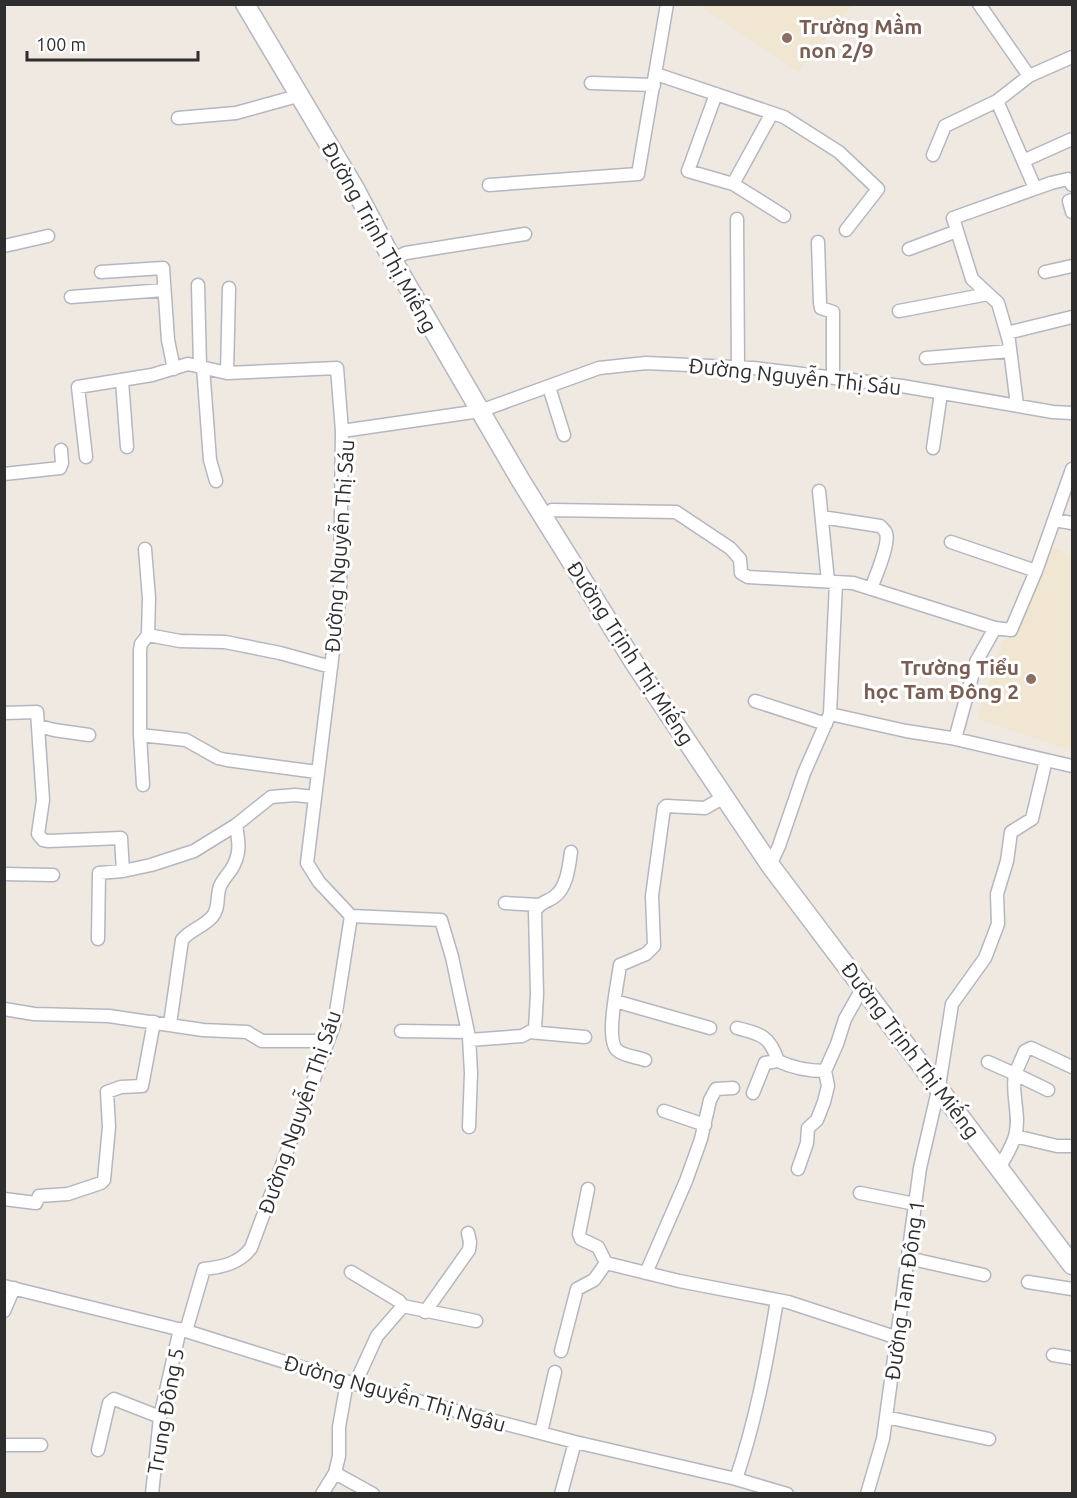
<svg xmlns="http://www.w3.org/2000/svg" width="1077" height="1498" font-family="Ubuntu,sans-serif">
<style>
.education{fill:#f0e6d1}
.lines{fill:none;stroke-linecap:round;stroke-linejoin:round}
.minor-casing{stroke:#b4b7c1;stroke-width:15}
.secondary-casing{stroke:#b4b7c1;stroke-width:21}
.minor{stroke:#fff;stroke-width:12}
.secondary{stroke:#fff;stroke-width:18}
.education-dot{fill:#8d6e63;stroke:#fff;stroke-width:2}
.labels{text-anchor:middle;dominant-baseline:central;stroke-width:6;stroke-linejoin:round;paint-order:stroke}
.education-label{font-size:21px;font-weight:bold;fill:#785e54;stroke:#fff;text-anchor:start}
.street-label{font-size:21px;fill:#2e2e2e;stroke:#fff}
</style>
<rect width="100%" height="100%" fill="#efe9e1"/>
<!-- education -->
<path class="education" d="M699,5H853L798,72Z
M1050,546L1072,555V750L977,719L1003,640L1017,636Z"/>
<g class="lines">
<!-- minor casing -->
<g class="minor-casing">
<path id="minor" d="M979,4L1029,76L1072,57
M656,74L784,117L839,152L878,189L846,230
M591,83L654,85
M716,94L688,171L733,184L784,216
M997,101L1035,188
M178,118L236,113L301,95
M933,155L945,126L997,101L1029,76
M1023,161L1072,139
M733,184L772,113
M489,185L638,174L667,4
M1072,200L1069,201L1072,212
M737,219L738,367
M818,242L820,303L821,308L833,312V378
M4,246L48,236
M909,249L957,231
M392,259L406,253L525,234
M101,272L163,268L168,340L174,369
M1045,272L1072,266
M198,285L200,366
M71,297L164,290
M899,311L988,294
M1007,333L1072,317
M926,358L1010,351
M203,367L210,460L216,481
M227,373L229,288
M122,381L127,447
M549,387L564,435
M1017,405L1009,341L998,303L972,279L953,218L1051,183L1068,179L1072,185
M933,448L941,393
M86,457L78,387L152,375L188,364L227,373L337,368L342,431
M4,474L60,468L62,463L61,450
M819,491L828,581
M542,517L552,510L676,512L730,548L740,559L741,573L748,577L853,583L995,628
M822,517L880,526C883,529 885,530 886,533C890,544 875,577 871,589
M1054,520L1072,523
M951,542L1036,571
M145,549L149,598L148,635L180,641L225,642L280,653L331,667
M148,635L141,644L140,650V735L186,740L218,758L227,760L317,772
M755,701L826,724
M4,713L37,712L43,800L38,834L43,840L49,841L121,838L123,871
M830,714L836,582
M39,726L54,730L89,735
M140,735L143,785
M955,739L976,662L995,628L1011,630L1036,571L1072,469
M770,865L779,846L804,773L830,714L906,731L951,738L1072,766
M4,874L53,875
M505,903L539,905
M351,916L441,920L452,957L469,1037L471,1073L469,1127
M98,939L99,873L123,871L151,865L194,851L236,825L271,797L295,795L314,797
M615,1001L710,1028
M4,1009L34,1014L109,1016L203,1030L247,1032L262,1041H327
M170,1024L182,940C190,930 203,927 212,917C220,908 216,897 220,886C223,880 227,875 231,870C241,854 239,843 236,825
M737,1028C761,1034 770,1036 778,1061C793,1068 808,1071 825,1071L837,1044L845,1019L863,987
M401,1031L468,1032
M529,1032L585,1037
M469,1040L522,1036L535,1029L537,994L535,911C540,902 547,902 554,897C567,888 569,866 571,852
M645,1060C637,1057 623,1056 617,1050C605,1039 618,981 620,965L646,954L654,946L652,896L664,808L666,806L705,808L724,797
M988,1062L1015,1074C1011,1095 1021,1116 1015,1136C1012,1147 1005,1157 1000,1167
M1048,1090L1015,1074L1025,1051L1031,1048L1072,1067
M753,1093L765,1063L778,1061
M664,1111L705,1125
M1015,1136L1057,1146H1072
M798,1169L807,1143L808,1128L817,1120L824,1102L828,1086L825,1071
M588,1189L579,1234L581,1239L598,1247L606,1263
M860,1193L915,1204
M4,1199L36,1203L39,1196L68,1194L101,1183L104,1180L109,1127L107,1092L121,1087L142,1086L154,1022
M908,1258L984,1275
M351,1272L399,1301L403,1306L377,1336L355,1384
M646,1273L686,1181L701,1139L710,1100L716,1089L733,1088
M1028,1282L1072,1289
M4,1286L186,1331L355,1384L399,1396L575,1442L736,1479L787,1494
M403,1306L476,1321
M4,1311L14,1288
M425,1312L469,1250L470,1242L468,1233
M186,1331L204,1269C223,1267 240,1263 251,1248L334,1025L351,916L319,882L307,863L340,594L342,431L480,411L599,368L646,363L753,368L902,386L1053,412L1072,413
M561,1351L577,1289L594,1280L606,1263L679,1281L788,1302L898,1338
M1053,1355L1072,1358
M886,1417L989,1439
M541,1433L555,1372
M4,1445H41
M98,1450L109,1403L114,1399L160,1417
M335,1473L373,1494
M736,1479C756,1420 767,1361 777,1300
M152,1494L160,1417L180,1329
M322,1494L335,1473L339,1456V1427L347,1382
M561,1494L575,1442
M867,1494L883,1439L920,1168L939,1086L952,1004L985,958L998,924L997,894L1007,861L1011,832L1032,819L1046,760"/>
</g>
<!-- secondary casing -->
<g class="secondary-casing">
<path id="secondary" d="M245,4L354,187L392,259L521,481L635,664L770,865L1072,1265"/>
</g>
<!-- minor -->
<use href="#minor" class="minor"/>
<!-- secondary -->
<use href="#secondary" class="secondary"/>
</g>
<!-- markers -->
<g class="education-dot">
<circle cx="787" cy="38" r="6"/>
<circle cx="1031" cy="679" r="6"/>
</g>
<g class="labels">
<!-- education labels -->
<g class="education-label">
<text x="799" y="26">Trường Mầm<tspan x="799" dy="24">non 2/9</tspan></text>
<text x="1019" y="667" text-anchor="end">Trường Tiểu<tspan x="1019" dy="24">học Tam Đông 2</tspan></text>
</g>
<!-- street labels -->
<g class="street-label">
<text transform="translate(380 237) rotate(61)">Đường Trịnh Thị Miếng</text>
<text transform="translate(795 376) rotate(6)">Đường Nguyễn Thị Sáu</text>
<text transform="translate(339 546) rotate(-86)">Đường Nguyễn Thị Sáu</text>
<text transform="translate(631 653) rotate(57)">Đường Trịnh Thị Miếng</text>
<text transform="translate(911 1050) rotate(53)">Đường Trịnh Thị Miếng</text>
<text transform="translate(299 1112) rotate(-71)">Đường Nguyễn Thị Sáu</text>
<text transform="translate(904 1290) rotate(-82)">Đường Tam Đông 1</text>
<text transform="translate(395 1393) rotate(16)">Đường Nguyễn Thị Ngâu</text>
<text transform="translate(165 1411) rotate(-80)">Trung Đông 5</text>
</g>
</g>
<!-- border -->
<rect width="1077" height="1498" fill="none" stroke="#2e2e2e" stroke-width="12"/>
<!-- scale -->
<path d="M27 51v9h171v-9" fill="none" stroke="#2e2e2e" stroke-width="3"/>
<text x="36" y="51" font-size="18" fill="#2e2e2e" stroke="#ffffff" stroke-width="4.5" paint-order="stroke">100 m</text>
</svg>
